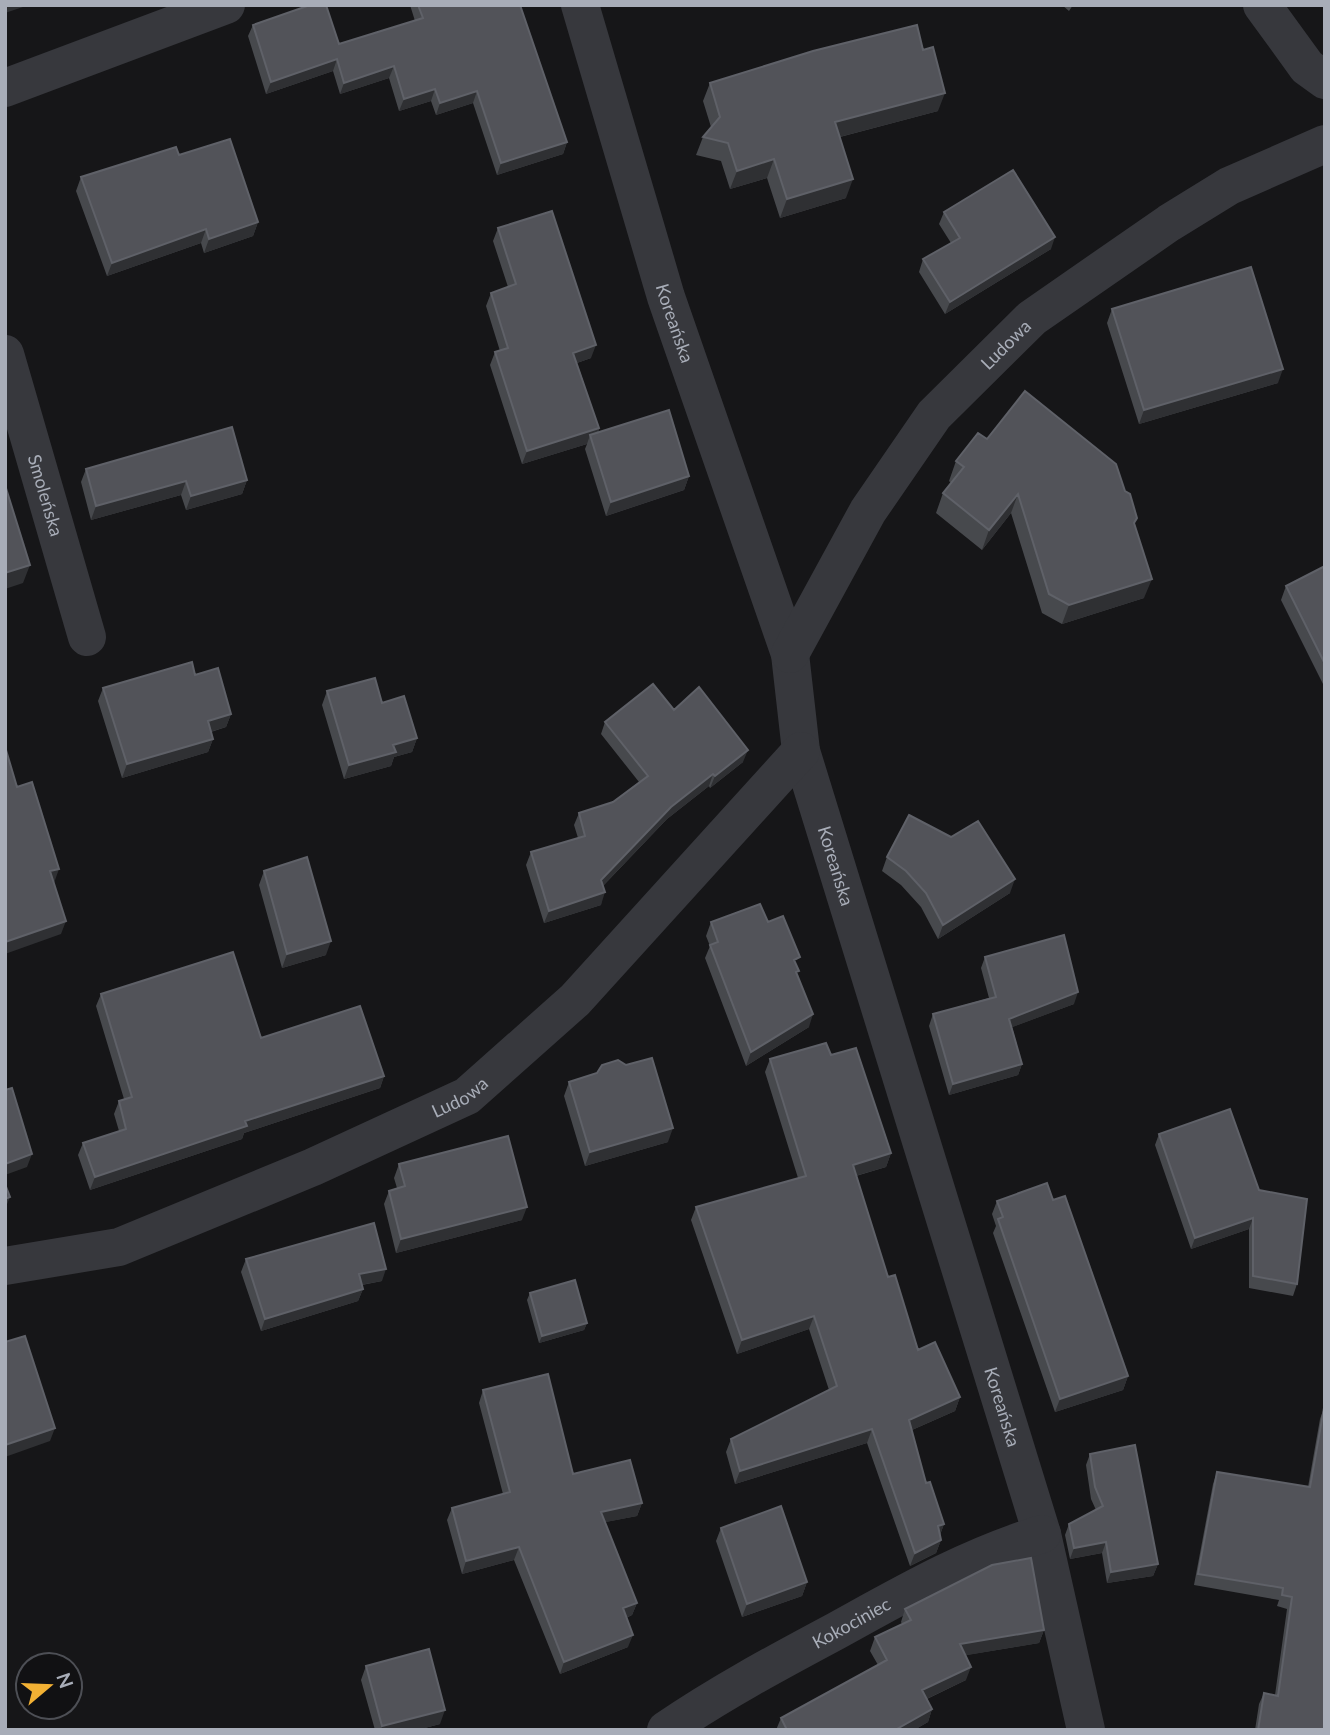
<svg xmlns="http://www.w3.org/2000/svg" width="1330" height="1735" font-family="Lato,sans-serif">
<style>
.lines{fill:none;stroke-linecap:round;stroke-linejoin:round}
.minor{stroke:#37383d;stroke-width:38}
.wall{fill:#47494d}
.shaded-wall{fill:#2f3033}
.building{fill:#525359;stroke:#5f6168;stroke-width:2}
.labels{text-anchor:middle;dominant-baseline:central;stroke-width:6;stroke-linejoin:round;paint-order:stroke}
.street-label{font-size:18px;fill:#a8adb8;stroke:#111113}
</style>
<rect width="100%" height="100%" fill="#161618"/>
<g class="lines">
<!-- minor -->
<g class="minor">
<path id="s1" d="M580,5L666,297L790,654L801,751L1042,1534L1086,1730"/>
<path d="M1262,5L1307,67L1325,80"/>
<path d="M5,88L226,5"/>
<path id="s2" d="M5,354L87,637"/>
<path id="s3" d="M790,654L868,511L934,415L1032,318L1169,223L1229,186L1325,144"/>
<path id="s4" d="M5,1266L119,1247L313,1167L467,1096L575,1000L801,751"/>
<path id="s5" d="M666,1730C720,1693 778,1662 836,1631C905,1593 967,1557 1042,1534"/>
</g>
</g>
<!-- wall -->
<path class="wall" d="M410,5H520L567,142L563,154L497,175L473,103L436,115L431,101L399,111L389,78L340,94L333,71L266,94L248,36L253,25L339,44L415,21Z
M1062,5H1073L1069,11Z
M710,83L938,111L840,137L846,198L780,218L767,178L730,189L721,161L696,155L703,137L711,127L703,101Z
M179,155L258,222L253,236L204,253L201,243L107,276L76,191L81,177Z
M944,212L1051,249L945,314L919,272L923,259L951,243L939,224Z
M498,228L591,358L577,363L599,428L598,433L689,476L684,490L606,516L585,449L587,444L522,464L490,365L495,352L500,351L486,306L491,293L508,287L493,241Z
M1112,309L1278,383L1139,424L1107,323Z
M987,439L1135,525L1144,598L1062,624L1042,613L1011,513L982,550L936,513L943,493L951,483L949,481L956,461Z
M86,469L247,480L242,494L186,510L181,495L91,520L81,482Z
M1325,566V688L1281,600L1286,586Z
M195,675L231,714L226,727L211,732L213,739L208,752L122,778L98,701L103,688Z
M327,691L417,738L412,752L394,757L391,766L344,779L322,705Z
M674,710L743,762L710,788L709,786L667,819L603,886L601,905L544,923L526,865L531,852L578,838L574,825L579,813L613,802L639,782L601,734L605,722Z
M887,857L1010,893L938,939L921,907L901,885L882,871Z
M264,871L326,955L282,968L259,885Z
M711,922H768L797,966V975L809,1027L746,1066L705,958L710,946L706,936Z
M985,957L1074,1004L1012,1027L1022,1064L1018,1075L949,1095L929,1026L933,1014L989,998L981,968Z
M101,994L261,1038L384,1076L380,1088L244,1133L242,1139L90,1190L78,1155L83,1143L119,1131L114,1114L119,1101L124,1099L96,1006Z
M831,1055L891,1153L886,1167L856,1176L888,1277L918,1350L960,1397L955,1411L912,1430L926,1483L944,1524L940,1535L941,1540L936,1553L910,1566L867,1443L735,1484L726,1452L731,1439L829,1390L809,1329L737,1354L691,1220L696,1207L798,1178L765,1072L770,1059Z
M569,1082L668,1142L585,1166L564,1096Z
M1159,1134L1259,1190L1297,1284L1293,1296L1249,1288V1229L1191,1249L1155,1145Z
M399,1164L522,1220L396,1253L384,1204L389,1191L397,1188L394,1178Z
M1053,1200L1128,1376L1123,1390L1055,1412L993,1233L996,1226L992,1214L997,1201Z
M246,1259L382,1281L362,1285L363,1289L358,1301L261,1331L241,1272Z
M530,1293L587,1323L584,1330L539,1343L527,1300Z
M483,1390L573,1474L642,1503L637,1516L605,1522L637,1603L632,1615L626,1618L628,1647L560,1674L514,1560L462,1574L447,1520L452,1508L503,1494L479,1403Z
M1324,1408L1325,1730H1255L1259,1704L1264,1693L1275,1695L1287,1609L1277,1606L1279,1600L1194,1585L1213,1484L1217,1472L1308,1487L1320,1419Z
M1090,1454L1158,1564L1153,1576L1107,1583L1102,1553L1070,1559L1065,1535L1069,1524L1096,1510L1091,1499L1086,1465Z
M721,1528L807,1582L802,1596L742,1617L716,1541Z
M905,1609L1044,1630L1039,1643L966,1655V1680L927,1699L932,1709L928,1722L914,1730H776L781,1718L878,1665L870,1651L875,1637L902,1624L901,1622Z
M366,1666L440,1724L417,1730H375L361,1680Z"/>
<!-- shaded-wall -->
<path class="shaded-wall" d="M5,5H29L5,13Z
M337,59L333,71L266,94L271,82Z
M394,66L389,78L340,94L344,83Z
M435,89L431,101L399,111L404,99Z
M477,91L473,103L436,115L440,103Z
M945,93L938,111L828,140L835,122Z
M567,142L563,154L497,175L501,163Z
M774,159L767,178L730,189L737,171Z
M853,179L846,198L780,218L787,199Z
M258,222L253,236L204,253L209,239Z
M206,229L201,243L107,276L112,263Z
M1055,237L1051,249L945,314L950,302Z
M596,345L591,358L568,366L573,353Z
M1283,369L1278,383L1139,424L1144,410Z
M599,428L594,441L590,435L587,444L522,464L527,451Z
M689,476L684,490L606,516L611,502Z
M247,480L242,494L186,510L191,496Z
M186,481L181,495L91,520L96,506Z
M1018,494L1011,513L982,550L989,530Z
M30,565L23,583L5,589V573Z
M1152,579L1144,598L1062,624L1069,605Z
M231,714L226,727L203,734L208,721Z
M417,738L412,752L394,757L391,766L344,779L349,765L393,745Z
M213,739L208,752L122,778L127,764Z
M748,750L743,762L710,788L715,776Z
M713,774L709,786L667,819L597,892L601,880L671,807Z
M59,869L54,883L50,871Z
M1015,879L1010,893L938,939L943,925Z
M605,892L601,905L544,923L549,911Z
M66,921L61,934L5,954V942Z
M331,941L326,955L282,968L287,954Z
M1078,992L1074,1004L1005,1030L1009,1019Z
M813,1014L809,1027L746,1066L751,1052Z
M1022,1064L1018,1075L949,1095L953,1084Z
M384,1076L380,1088L244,1133L242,1139L90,1190L95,1177L245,1121Z
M673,1128L668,1142L585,1166L590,1152Z
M891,1153L886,1167L848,1178L853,1165Z
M32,1154L27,1167L5,1175V1164Z
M10,1197L5,1209V1199Z
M527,1207L522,1220L396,1253L401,1239Z
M1253,1218L1249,1229L1191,1249L1195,1238Z
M386,1269L382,1281L355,1286L359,1274Z
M363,1289L358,1301L261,1331L265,1319Z
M814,1316L809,1329L737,1354L742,1340Z
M587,1323L584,1330L539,1343L542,1336Z
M1128,1376L1123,1390L1055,1412L1060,1399Z
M960,1397L955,1411L905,1433L909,1420Z
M55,1428L50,1441L5,1457V1445Z
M872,1429L867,1443L735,1484L740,1471Z
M642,1503L637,1516L596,1524L601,1512Z
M944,1524L939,1537L938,1526Z
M941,1540L936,1553L910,1566L915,1553Z
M1106,1542L1102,1553L1070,1559L1074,1548Z
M519,1547L514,1560L462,1574L466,1561Z
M1158,1564L1153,1576L1107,1583L1111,1572Z
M807,1582L802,1596L742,1617L747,1604Z
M637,1603L632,1615L618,1621L623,1608Z
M1044,1630L1039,1643L956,1657L960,1644Z
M633,1635L628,1647L560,1674L564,1662Z
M971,1667L966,1680L918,1703L922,1690Z
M932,1709L928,1722L914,1730H895Z
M445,1710L440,1724L417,1730H381L382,1726Z"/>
<!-- building -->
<path class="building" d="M310,5H326L339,44L423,18L418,5H520L567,142L501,163L477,91L440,103L435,89L404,99L394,66L344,83L337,59L271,82L253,25Z
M917,25L923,50L933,47L945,93L835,122L853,179L787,199L774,159L737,171L728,143L703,137L720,117L710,83L813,51Z
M230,139L258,222L209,239L206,229L112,263L81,177L176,147L179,155Z
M1013,170L1055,237L950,302L923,259L960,238L944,212Z
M552,211L596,345L573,353L599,428L527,451L495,352L508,348L491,293L516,284L498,228Z
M1251,267L1283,369L1144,410L1112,309Z
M1025,391L1116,464L1125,491L1130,494L1137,518L1134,523L1152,579L1069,605L1049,594L1018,494L989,530L943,493L964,467L956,461L978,433L987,439Z
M669,410L689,476L611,502L590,435Z
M232,427L247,480L191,496L186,481L96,506L86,469Z
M5,485L30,565L5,573Z
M1325,566V664L1286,586Z
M192,662L195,675L218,668L231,714L208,721L213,739L127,764L103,688Z
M375,678L382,703L404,696L417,738L393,745L396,752L349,765L327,691Z
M653,684L674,710L699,687L748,750L715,776L713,774L671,807L601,880L605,892L549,911L531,852L585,836L579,813L613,802L648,776L605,722Z
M5,750H6L17,787L32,782L59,869L50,871L66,921L5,942Z
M909,815L951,837L978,821L1015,879L943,925L926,893L906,871L887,857Z
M307,857L331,941L287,954L264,871Z
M760,904L768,922L783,916L800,957L794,960L799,971L796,972L813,1014L751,1052L710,945L718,942L711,922Z
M1064,935L1078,992L1009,1019L1022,1064L953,1084L933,1014L996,997L985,957Z
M233,952L261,1038L360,1006L384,1076L245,1121L247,1126L95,1177L83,1143L126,1129L119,1101L132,1097L101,994Z
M826,1043L831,1055L856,1048L891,1153L853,1165L888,1277L895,1275L918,1350L935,1342L960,1397L909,1420L926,1483L930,1482L944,1524L938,1526L941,1540L915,1553L872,1429L740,1471L731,1439L837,1386L814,1316L742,1340L696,1207L806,1176L770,1059Z
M652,1058L673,1128L590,1152L569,1082L597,1073L602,1065L618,1060L626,1065Z
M12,1088L32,1154L5,1164V1090Z
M1230,1109L1259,1190L1307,1199L1297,1284L1253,1276V1218L1195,1238L1159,1134Z
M508,1136L527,1207L401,1239L389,1191L405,1186L399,1164Z
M1047,1183L1053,1200L1065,1196L1128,1376L1060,1399L998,1219L1003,1217L997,1201Z
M5,1184L10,1197L5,1199Z
M374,1223L386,1269L359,1274L363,1289L265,1319L246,1259Z
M575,1280L587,1323L542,1336L530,1293Z
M25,1336L55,1428L5,1445V1342Z
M548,1374L573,1474L630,1460L642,1503L601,1512L637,1603L623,1608L633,1635L564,1662L519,1547L466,1561L452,1508L510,1492L483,1390Z
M1324,1408L1325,1730H1258L1264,1693L1278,1696L1292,1597L1282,1595L1283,1588L1198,1574L1217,1472L1310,1487Z
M1135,1445L1158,1564L1111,1572L1106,1542L1074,1548L1069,1524L1103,1506L1095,1487L1090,1454Z
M781,1506L807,1582L747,1604L721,1528Z
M1031,1558L1044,1630L960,1644L971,1667L922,1690L932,1709L895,1730H787L781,1718L887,1660L875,1637L911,1620L905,1609L992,1565Z
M429,1649L445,1710L382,1726L366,1666Z"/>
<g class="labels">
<!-- street labels -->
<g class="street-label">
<text stroke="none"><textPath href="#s1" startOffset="332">Koreańska</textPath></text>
<text stroke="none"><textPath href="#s3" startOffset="380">Ludowa</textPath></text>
<text stroke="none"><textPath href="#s2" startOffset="147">Smoleńska</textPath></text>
<text stroke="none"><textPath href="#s1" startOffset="900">Koreańska</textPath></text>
<text stroke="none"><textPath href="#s4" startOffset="488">Ludowa</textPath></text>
<text stroke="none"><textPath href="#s1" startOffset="1466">Koreańska</textPath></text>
<text stroke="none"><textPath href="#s5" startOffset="214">Kokociniec</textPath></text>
</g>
</g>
<!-- border -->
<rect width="1330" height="1735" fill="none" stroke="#a8adb8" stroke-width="14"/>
<!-- north arrow -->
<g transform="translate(49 1686) rotate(71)"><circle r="33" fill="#111113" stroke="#4d4f55" stroke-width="2"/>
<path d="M0-5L12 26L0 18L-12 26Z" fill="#f2b134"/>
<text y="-10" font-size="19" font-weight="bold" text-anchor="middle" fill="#a8adb8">N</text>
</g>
</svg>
